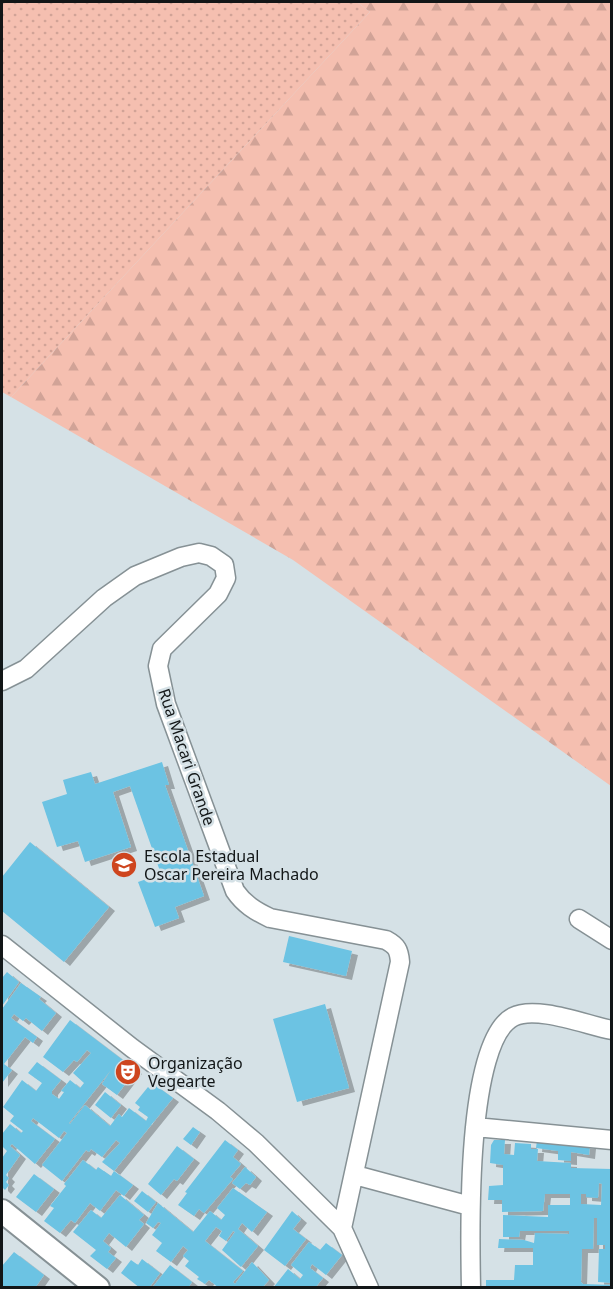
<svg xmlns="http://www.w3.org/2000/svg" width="613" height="1289" font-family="'Noto Sans',sans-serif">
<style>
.grass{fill:url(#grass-dots)}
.forest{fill:url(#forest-firs)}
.building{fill:#6cc3e3;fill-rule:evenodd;filter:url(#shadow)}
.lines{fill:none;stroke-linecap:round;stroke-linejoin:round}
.minor-casing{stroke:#869195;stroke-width:21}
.tertiary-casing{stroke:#869195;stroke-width:26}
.minor{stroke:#fff;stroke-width:18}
.tertiary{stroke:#fff;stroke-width:22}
.labels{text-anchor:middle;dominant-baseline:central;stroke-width:5;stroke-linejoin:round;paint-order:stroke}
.street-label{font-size:16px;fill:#121617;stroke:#d5e1e6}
.poi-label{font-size:16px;fill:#121617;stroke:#d5e1e6;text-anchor:start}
</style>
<defs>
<pattern id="grass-dots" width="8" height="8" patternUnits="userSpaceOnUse" patternTransform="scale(1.5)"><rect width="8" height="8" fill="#f5bfb0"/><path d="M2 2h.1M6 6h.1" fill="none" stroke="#d1a397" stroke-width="1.8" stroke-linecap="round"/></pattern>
<pattern id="forest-firs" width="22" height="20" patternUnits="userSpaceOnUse" patternTransform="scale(1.5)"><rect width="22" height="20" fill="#f5bfb0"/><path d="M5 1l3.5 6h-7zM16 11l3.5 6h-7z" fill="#d1a397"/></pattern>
<filter id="shadow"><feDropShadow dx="6" dy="4" stdDeviation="0" flood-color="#0004"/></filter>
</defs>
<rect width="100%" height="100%" fill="#d5e1e6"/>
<!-- grass -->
<path class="grass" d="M2,2H357L370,12L11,397L2,392Z"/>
<!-- forest -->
<path class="forest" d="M357,2H611V786L293,560L11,397L370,12Z"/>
<!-- building -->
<path class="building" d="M162,762L169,785H165L204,896L175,907L179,918L155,927L138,882L161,874L130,786L113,792L131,847L85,862L78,841L57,847L42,802L67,794L63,780L91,772L95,784Z
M30,842L109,907L64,962L2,911V877Z
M289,936L352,951L346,976L283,962Z
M7,972L19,982L2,1006V978Z
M21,983L41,997L39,999L56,1013L42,1031L26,1018L23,1021L14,1014L11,1018L37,1037L33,1043L25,1037L4,1064L12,1070L2,1083V1009Z
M325,1004L349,1088L297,1102L273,1019Z
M70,1020L136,1070L117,1095L102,1084L111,1070L69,1123L70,1124L85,1105L110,1126L119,1114L122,1117L129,1108L146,1121L148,1117L138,1110L140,1107L135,1103L148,1087L151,1090L155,1085L173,1098L114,1171L133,1185L124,1196L116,1190L100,1211L90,1203L75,1223L71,1220L60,1233L44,1221L54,1208L50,1206L66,1186L64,1184L83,1160L96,1170L98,1167L111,1176L114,1171L102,1162L120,1143L116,1140L102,1157L91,1149L89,1152L86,1150L62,1181L42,1165L67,1133L64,1131L59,1138L33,1118L31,1121L55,1139L35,1164L12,1144L10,1146L20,1155L6,1175L9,1178L6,1182L9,1185L5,1190L2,1187V1158L7,1151L2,1146V1134L10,1124L21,1133L23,1131L10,1121L14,1116L3,1107L22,1080L36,1091L42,1083L28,1073L37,1062L61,1080L52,1091V1094L59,1099L64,1092L61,1091L70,1080L80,1088L84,1083L73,1073L91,1053L87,1050L77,1062L74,1060L63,1072L43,1057Z
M105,1092L121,1105L111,1118L95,1105Z
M193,1127L200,1132L191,1145L183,1139Z
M225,1140L238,1150L233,1157L241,1164L230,1177L233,1179L204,1213L199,1209L194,1216L178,1205L187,1193L185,1192Z
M494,1140H505L504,1154L514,1155L515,1143L531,1144V1149H538L537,1161L571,1163V1168L612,1169V1283L598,1282L599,1249H605V1245H597V1218H594L593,1249H582L581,1282L583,1284L612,1285V1288H486V1280H514L515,1265H533V1248H498L499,1239L524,1240L534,1243L535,1233L569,1234V1231H520L519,1237H503V1215L548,1217V1205H570V1194H545L543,1211L502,1212V1200H488L489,1186L503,1185V1165L490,1163L491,1145ZM599,1183L602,1184L601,1205L581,1204V1194H586V1197L598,1198Z
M537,1140L590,1145L589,1155L571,1152V1161L558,1160V1151L536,1148Z
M177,1146L194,1159L177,1181L174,1179L161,1195L148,1184Z
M245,1167L256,1177L250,1185L246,1183L240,1189L232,1183Z
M34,1174L54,1189L36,1212L16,1197Z
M233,1188L267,1212L252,1232L242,1223L238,1229L258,1246L241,1267L222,1250L235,1232L233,1231L226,1241L219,1236L222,1231L216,1227L205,1241L243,1271L233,1282L235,1284L252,1262L269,1280L262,1288H219L209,1280L205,1284L197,1279L199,1277L185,1266L189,1261L183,1256L188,1250L183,1246L171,1262L156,1251L162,1243L152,1235L161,1223L158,1222L153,1228L146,1223L158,1203L193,1232L210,1211L221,1220L225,1215L217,1208Z
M142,1191L156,1202L148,1212L134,1201Z
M120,1195L144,1215L139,1220L144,1224L126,1247L109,1233L103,1241L111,1248L108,1252L116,1258L107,1269L90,1256L96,1250L73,1232L91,1210L101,1218Z
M292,1211L301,1219L293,1229L306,1239L285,1266L264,1250Z
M309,1242L320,1250L326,1243L342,1255L326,1275L312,1264L310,1268L323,1278L315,1288H273L288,1269L300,1279L303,1275L291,1265Z
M14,1252L44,1275L35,1288H2V1266Z
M142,1259L160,1273L149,1288H140L121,1273L131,1260L138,1265Z
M170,1265L192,1282L188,1288H152Z"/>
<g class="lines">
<!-- minor casing -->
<g class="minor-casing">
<path id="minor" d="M2,681L26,669L104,598L135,576L181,557L199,553L211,556L224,565L226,578L218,594L162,649L158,666L166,704L235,891C244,904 255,911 270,918L386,940C397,946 399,950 400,962L342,1228L369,1288
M579,919L612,940
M2,945L132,1048L218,1111L256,1143L342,1228
M475,1127L612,1140
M355,1175L470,1206
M471,1288C470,1237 465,1042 513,1017C536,1005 586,1025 612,1030"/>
</g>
<!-- tertiary casing -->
<g class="tertiary-casing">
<path id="tertiary" d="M2,1211L98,1288"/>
</g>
<!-- minor -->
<use href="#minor" class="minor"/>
<!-- tertiary -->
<use href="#tertiary" class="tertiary"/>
</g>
<!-- icons -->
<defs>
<g id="school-disc" transform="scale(1.35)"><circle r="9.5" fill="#ce451e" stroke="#d5e1e6"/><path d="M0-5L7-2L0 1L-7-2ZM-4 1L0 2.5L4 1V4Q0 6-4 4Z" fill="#fff"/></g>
<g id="theatre-disc" transform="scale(1.35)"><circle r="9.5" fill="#ce451e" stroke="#d5e1e6"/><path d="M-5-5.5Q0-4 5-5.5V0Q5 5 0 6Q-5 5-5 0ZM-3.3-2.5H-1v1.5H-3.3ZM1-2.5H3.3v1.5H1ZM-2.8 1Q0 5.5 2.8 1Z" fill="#fff"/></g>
</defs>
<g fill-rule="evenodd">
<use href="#school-disc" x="124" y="865"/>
<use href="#theatre-disc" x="128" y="1072"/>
</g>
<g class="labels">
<!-- street labels -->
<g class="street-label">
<text transform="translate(187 757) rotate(71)">Rua Macari Grande</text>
</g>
<!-- poi labels -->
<g class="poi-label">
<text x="144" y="856">Escola Estadual<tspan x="144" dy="18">Oscar Pereira Machado</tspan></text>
<text x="148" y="1063">Organização<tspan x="148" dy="18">Vegearte</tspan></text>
</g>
</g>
<!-- border -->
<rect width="613" height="1289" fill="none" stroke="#121617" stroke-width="6"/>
</svg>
